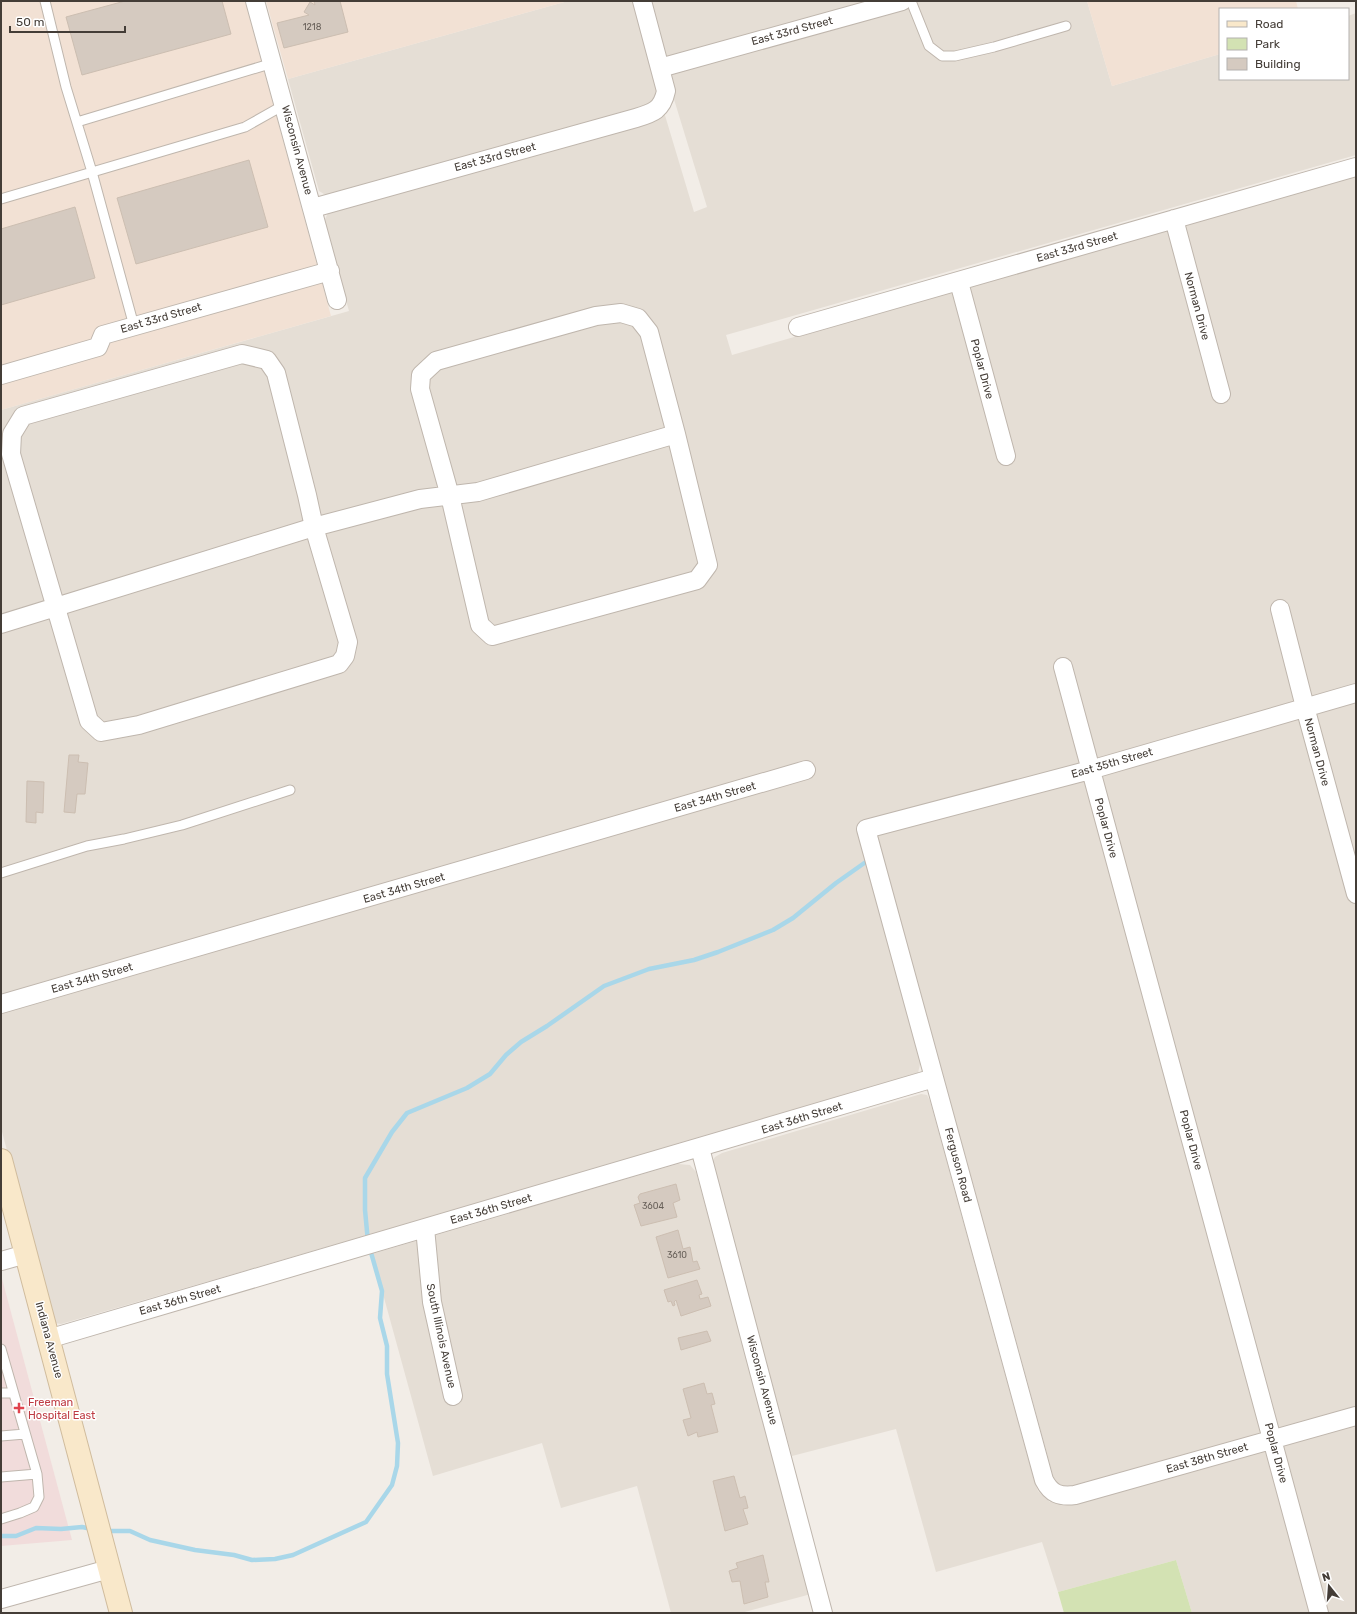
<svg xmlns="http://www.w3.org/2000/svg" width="1357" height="1614" font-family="Rubik,sans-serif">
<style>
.residential{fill:#e5ded5}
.commercial{fill:#f2e1d4}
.medical{fill:#f1dcdb}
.green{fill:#d3e2b3}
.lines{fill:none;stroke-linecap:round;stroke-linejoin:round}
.stream{stroke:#a9d7e9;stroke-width:4.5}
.building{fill:#d5cac0;stroke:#ccbeb1}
.lane-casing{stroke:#bfb6ad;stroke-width:11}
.street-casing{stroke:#bfb6ad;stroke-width:20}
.secondary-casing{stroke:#d0bc9d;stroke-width:24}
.lane{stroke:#fff;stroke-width:9}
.street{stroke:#fff;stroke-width:18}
.secondary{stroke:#f9e8ca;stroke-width:22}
.health-dot{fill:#e0444e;stroke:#fff;stroke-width:1.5}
.labels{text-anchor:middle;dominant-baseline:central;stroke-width:3;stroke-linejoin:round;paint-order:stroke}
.number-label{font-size:9px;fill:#686059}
.street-label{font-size:11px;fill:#443d37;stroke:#fff}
.health-label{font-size:11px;fill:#be3a42;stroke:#fff;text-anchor:start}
</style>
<rect width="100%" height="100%" fill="#f2ede7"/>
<!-- residential -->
<path class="residential" d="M568,1H634L658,91L650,104L641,110L332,194H324L319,191L288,79Z
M647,1H1087L1112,86L1220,54V79H1348V16L1356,13V155L726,335L732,355L1356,175V1613H1192L1176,1560L1058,1592L1042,1542L936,1572L896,1429L792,1456L711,1163L715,1157L722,1153L921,1094L927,1095L930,1101L1034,1480L1038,1491L1050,1502L1056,1486L878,838L861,842L921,1060L918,1073L912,1077L61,1324L55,1323L52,1319L1,1128V410L349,311L325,226V219L328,213L664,112L694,212L707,207L673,96Z
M678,1164L690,1165L696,1172L811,1594L741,1613H671L637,1486L561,1508L542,1443L433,1476L372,1254Z"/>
<!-- commercial -->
<path class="commercial" d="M1,1H245L331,316L1,410Z
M266,1H568L288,79Z
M1087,1H1296L1298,9H1220V54L1112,86Z"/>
<!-- medical -->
<path class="medical" d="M1,1275L72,1540L1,1546Z"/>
<!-- green -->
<path class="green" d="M1176,1560L1192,1613H1064L1058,1592Z"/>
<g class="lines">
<!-- stream -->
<path class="stream" d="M368,1242L365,1210V1178L392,1132L407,1113L467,1088L490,1074L506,1055L521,1042L547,1026L604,986L649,969L694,960L718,952L773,930L793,918L836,883L870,859
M105,1531H130L150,1540L195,1550L234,1555L252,1560L275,1559L293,1555L366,1522L392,1485L397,1466L398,1443L387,1374V1346L380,1318L382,1291L370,1249
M1,1536H16L36,1528L61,1529L82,1527L92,1529"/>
</g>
<!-- building -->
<path class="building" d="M125,1H222L231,34L82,75L66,17Z
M314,1H340L348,32L284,48L277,23L309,15L304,12L310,2L315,5Z
M249,160L268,227L136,264L117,198Z
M75,207L95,278L1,305V229Z
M69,755H79L78,762L88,763L85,794H77L75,813L64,812Z
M27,781L44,782L43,813L36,812V823L26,822Z
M676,1184L680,1200L673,1203L677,1217L641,1226L634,1205L640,1203L638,1197L640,1194Z
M678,1230L683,1249L690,1247L693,1262L697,1261L700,1269L668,1278L656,1237Z
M697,1280L702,1294L699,1295L700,1299L708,1297L711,1306L681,1316L676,1300L674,1302L675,1305L673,1306L671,1301L668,1302L664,1290Z
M707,1331L711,1341L681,1350L678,1338Z
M704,1383L707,1394L712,1393L715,1404L711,1405L718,1432L698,1437L697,1432L688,1436L683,1420L691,1418L683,1389Z
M734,1476L740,1498L745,1496L748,1508L743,1509L748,1524L725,1531L713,1481Z
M763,1555L769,1582H765L768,1597L744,1604L740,1581L732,1582L729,1571L738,1568L736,1563Z"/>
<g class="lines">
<!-- lane casing -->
<g class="lane-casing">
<path id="lane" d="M45,1L66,87L92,172L134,326
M911,1L929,46L942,56H955L994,47L1066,26
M77,122L273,63
M1,199L245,127L284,105
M1,873L87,846L124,839L182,825L290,790
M1,1349L37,1474L39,1497L34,1507L20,1513L1,1519
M1,1393H13
M1,1436L25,1434
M1,1477L37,1474"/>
</g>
<!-- street casing -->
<g class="street-casing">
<path id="street" d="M255,1L337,300
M660,68L902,1
M313,208L636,118C653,113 662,110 666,91L642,1
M1174,219L1221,394
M959,282L1006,456
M621,313L638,318L649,332L676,434L708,565L697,580L492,636L480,625L450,496L420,389L421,375L436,361L596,316Z
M798,327L1356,167
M242,354L267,360L276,373L307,495L314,527L348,642L345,656L339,664L139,725L101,732L89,721L11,454L12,434L23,416Z
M1,375L98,347L103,335L330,271
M1280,609L1305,707L1356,894
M1,624L314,527L420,499L478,492L676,434
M1063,667L1319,1613
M1356,693L1090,770L866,829L1044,1480C1051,1494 1060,1497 1075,1495L1356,1416
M1,1004L806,770
M700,1148L823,1613
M425,1228L432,1302L453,1396
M1,1261L26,1254
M48,1339L934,1078
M1,1599L109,1569"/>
</g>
<!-- secondary casing -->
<g class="secondary-casing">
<path id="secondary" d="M1,1160L121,1613"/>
</g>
<!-- lane -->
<use href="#lane" class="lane"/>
<!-- street -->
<use href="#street" class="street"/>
<!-- secondary -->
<use href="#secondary" class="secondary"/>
</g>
<!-- markers -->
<path class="health-dot" d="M17 1402h4v4h4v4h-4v4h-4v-4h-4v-4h4z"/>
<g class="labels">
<!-- number labels -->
<g class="number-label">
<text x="312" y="27">1218</text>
<text x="653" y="1206">3604</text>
<text x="677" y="1255">3610</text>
</g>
<!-- street labels -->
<g class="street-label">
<text transform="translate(792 31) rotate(-15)">East 33rd Street</text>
<text transform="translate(297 150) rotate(75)">Wisconsin Avenue</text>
<text transform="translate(495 157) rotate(-15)">East 33rd Street</text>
<text transform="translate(1077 247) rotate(-16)">East 33rd Street</text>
<text transform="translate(1197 306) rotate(75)">Norman Drive</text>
<text transform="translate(161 318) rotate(-16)">East 33rd Street</text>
<text transform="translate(982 369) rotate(75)">Poplar Drive</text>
<text transform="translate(1317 752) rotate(75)">Norman Drive</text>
<text transform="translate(1112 763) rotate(-16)">East 35th Street</text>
<text transform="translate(715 797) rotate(-16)">East 34th Street</text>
<text transform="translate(1106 828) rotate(75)">Poplar Drive</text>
<text transform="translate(404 888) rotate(-16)">East 34th Street</text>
<text transform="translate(92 978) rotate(-16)">East 34th Street</text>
<text transform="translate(802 1118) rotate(-17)">East 36th Street</text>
<text transform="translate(1191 1140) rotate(75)">Poplar Drive</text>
<text transform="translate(958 1165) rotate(75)">Ferguson Road</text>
<text transform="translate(491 1209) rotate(-16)">East 36th Street</text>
<text transform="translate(180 1300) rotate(-16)">East 36th Street</text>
<text transform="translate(441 1336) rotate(78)">South Illinois Avenue</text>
<text transform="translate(49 1340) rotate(75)">Indiana Avenue</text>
<text transform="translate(762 1380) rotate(75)">Wisconsin Avenue</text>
<text transform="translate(1276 1453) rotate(75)">Poplar Drive</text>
<text transform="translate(1207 1458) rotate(-16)">East 38th Street</text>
</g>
<!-- health labels -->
<g class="health-label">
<text x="28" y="1402">Freeman<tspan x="28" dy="13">Hospital East</tspan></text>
</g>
</g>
<!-- border -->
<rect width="1357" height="1614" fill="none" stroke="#443d37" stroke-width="4"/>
<!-- legend -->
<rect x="1219" y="8" width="130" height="72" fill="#ffffff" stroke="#b4b1af"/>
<rect x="1227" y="21" width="20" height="6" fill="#f9e8ca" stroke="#b4b1af"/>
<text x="1255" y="28" font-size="12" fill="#443d37">Road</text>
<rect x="1227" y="38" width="20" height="12" fill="#d3e2b3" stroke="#b4b1af"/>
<text x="1255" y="48" font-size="12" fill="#443d37">Park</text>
<rect x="1227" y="58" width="20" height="12" fill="#d5cac0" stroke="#b4b1af"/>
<text x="1255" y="68" font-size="12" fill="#443d37">Building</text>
<!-- north arrow -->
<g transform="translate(1329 1586) rotate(343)" stroke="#ffffff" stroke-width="3" paint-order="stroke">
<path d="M0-3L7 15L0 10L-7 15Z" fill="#443d37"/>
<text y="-6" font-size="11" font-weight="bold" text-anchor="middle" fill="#443d37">N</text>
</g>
<!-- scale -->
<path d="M10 26v6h115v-6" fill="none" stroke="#443d37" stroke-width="2"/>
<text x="16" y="26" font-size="12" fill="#443d37" stroke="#ffffff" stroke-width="3" paint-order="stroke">50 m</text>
</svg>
